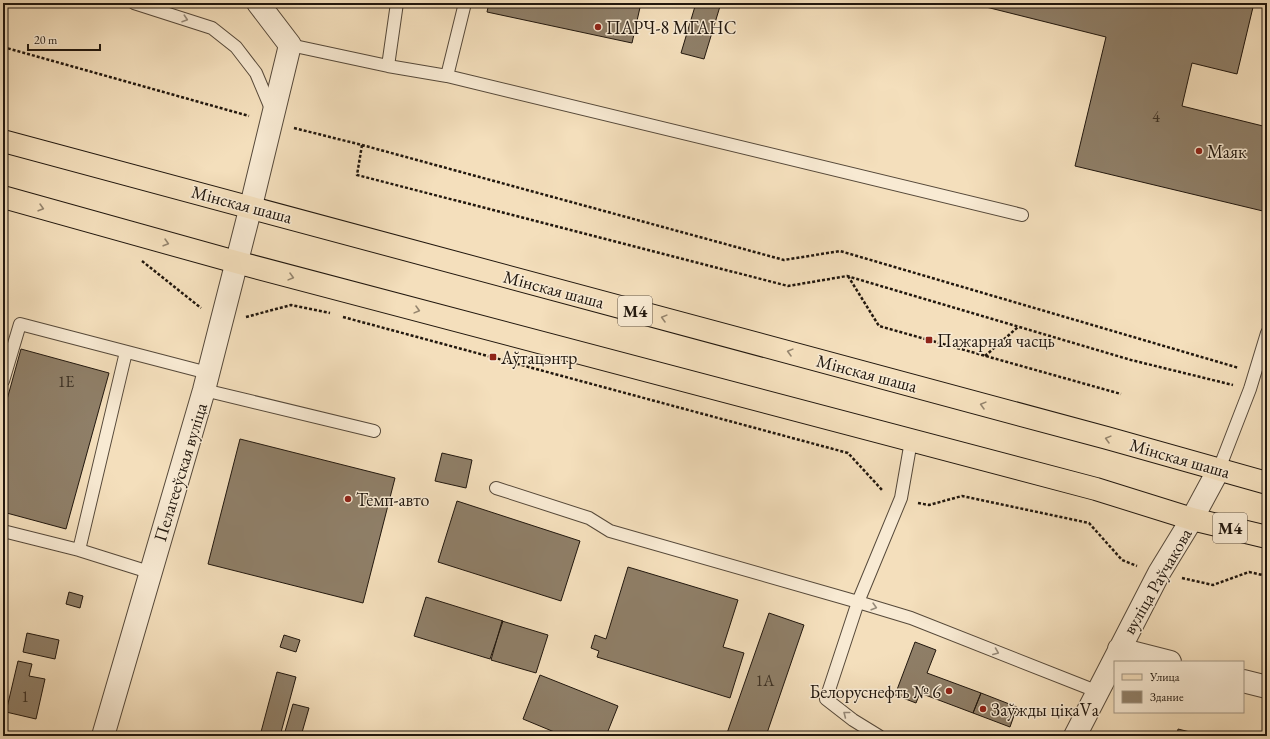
<svg xmlns="http://www.w3.org/2000/svg" width="1270" height="739" font-family="'EB Garamond',serif">
<style>
.building{fill:#8f7f68;stroke:#21170e}
.lines{fill:none;stroke-linecap:round;stroke-linejoin:round}
.service-casing{stroke:#56493a;stroke-width:14}
.minor-casing{stroke:#56493a;stroke-width:24}
.tertiary-casing{stroke:#56493a;stroke-width:24}
.primary-casing{stroke:#21170e;stroke-width:24}
.path{stroke:#21170e;stroke-width:2.5;stroke-dasharray:3 2;stroke-linecap:butt}
.service{stroke:#f8ead3;stroke-width:12}
.minor{stroke:#f8ead3;stroke-width:22}
.tertiary{stroke:#f8ead3;stroke-width:22}
.primary{stroke:#f4dfbc;stroke-width:22}
.oneway{stroke:#978b7a}
.oneway2{stroke:#95856e}
.poi-dot{fill:#8f2418;stroke:#f8ead3;stroke-width:1.5}
.labels{text-anchor:middle;dominant-baseline:central;stroke-width:3;stroke-linejoin:round;paint-order:stroke}
.number-label{font-size:16px;fill:#3c3124}
.shield{fill:#f8ead3;stroke:#625649;stroke-width:1}
.shield-label{font-size:17px;font-weight:bold;fill:#21170e}
.poi-label{font-size:18px;fill:#21170e;stroke:#f8ead3;text-anchor:start}
.street-label{font-size:18px;fill:#21170e;stroke:#f8ead3}
</style>
<rect width="100%" height="100%" fill="#f4dfbc"/>
<filter id="stains"><feTurbulence type="fractalNoise" baseFrequency=".005" numOctaves="4"/><feColorMatrix values="0 0 0 0 .2 0 0 0 0 .09 0 0 0 0 .02 0 0 0 .5 -.17"/></filter>
<radialGradient id="worn" r=".72"><stop offset=".6" stop-color="#630" stop-opacity="0"/><stop offset="1" stop-color="#630" stop-opacity=".3"/></radialGradient>
<!-- building -->
<path class="building" d="M489,3H641L632,43L487,12Z
M696,3H721L704,59L681,53Z
M983,3H1254L1237,74L1192,63L1182,106L1267,127V212L1075,166L1106,37L982,6Z
M21,349L109,373L66,529L3,512V414Z
M240,439L395,478L363,603L208,564Z
M442,453L472,460L466,488L435,481Z
M457,501L580,541L561,601L438,562Z
M628,567L738,600L723,647L744,653L730,698L597,657L599,651L591,648L595,635L606,639Z
M69,592L83,596L80,608L66,604Z
M426,597L503,621L490,659L414,636Z
M769,613L804,625L766,736H726Z
M502,621L548,635L536,673L491,660Z
M27,633L59,640L55,659L23,652Z
M284,635L300,640L296,652L280,647Z
M915,642L936,650L927,673L981,693L973,713L920,693L916,703L895,695Z
M18,661L32,664L29,676L45,679L36,719L6,712Z
M277,672L296,677L280,736L261,732Z
M540,675L618,706L606,736H564L523,719Z
M981,693L1017,707L1010,727L973,713Z
M293,704L309,708L301,736L284,735Z
M1178,729L1206,736H1177Z"/>
<g class="lines">
<!-- service casing -->
<g class="service-casing">
<path id="service" d="M134,3L212,28L236,47L256,73L272,111
M290,45L388,66L447,76L1022,215
M388,66L397,3
M447,76L465,3
M3,381L20,324L208,373
M204,390L374,431
M1219,469L1250,389L1267,333
M496,488L589,518L610,531L858,602L901,498L911,441
M3,531L79,550L149,572
M79,550L126,352
M879,736L853,720L826,699L858,602L911,618L1096,691"/>
</g>
<!-- minor casing -->
<g class="minor-casing">
<path id="minor" d="M1119,649L1170,662
M1243,681L1267,687
M103,736L204,390L251,206
M1075,736L1159,573L1192,519L1219,469"/>
</g>
<!-- tertiary casing -->
<g class="tertiary-casing">
<path id="tertiary" d="M251,206L290,45L258,3"/>
</g>
<!-- primary casing -->
<g class="primary-casing">
<path id="primary" d="M3,141L1107,438L1267,483
M3,197L236,262L1096,489L1192,519L1267,537"/>
</g>
<!-- path -->
<path class="path" d="M3,47L249,116
M294,128L362,145L784,260L840,251L1239,368
M362,145L357,175L788,286L847,276L1131,360L1233,385
M142,261L201,308
M848,276L879,326L1121,394
M246,317L291,305L330,313
M343,317L848,453L883,491
M985,356L1018,327
M918,503L929,505L962,496L1089,523L1122,560L1137,566
M1182,578L1213,585L1249,572L1267,576"/>
<!-- service -->
<use href="#service" class="service"/>
<!-- minor -->
<use href="#minor" class="minor"/>
<!-- tertiary -->
<use href="#tertiary" class="tertiary"/>
<!-- primary -->
<use href="#primary" class="primary"/>
</g>
<!-- one-way arrows -->
<defs><path id="oneway-chevron" d="M-2-3.5L2.5 0L-2 3.5" fill="none" stroke-width="1.6" stroke-linecap="round" stroke-linejoin="round"/></defs>
<g class="oneway">
<use href="#oneway-chevron" transform="translate(185 19) rotate(18)"/>
<use href="#oneway-chevron" transform="translate(874 607) rotate(16)"/>
<use href="#oneway-chevron" transform="translate(996 652) rotate(22)"/>
<use href="#oneway-chevron" transform="translate(846 714) rotate(-142)"/>
</g>
<g class="oneway2">
<use href="#oneway-chevron" transform="translate(41 208) rotate(16)"/>
<use href="#oneway-chevron" transform="translate(166 243) rotate(16)"/>
<use href="#oneway-chevron" transform="translate(291 277) rotate(15)"/>
<use href="#oneway-chevron" transform="translate(417 310) rotate(15)"/>
<use href="#oneway-chevron" transform="translate(664 318) rotate(-165)"/>
<use href="#oneway-chevron" transform="translate(790 352) rotate(-165)"/>
<use href="#oneway-chevron" transform="translate(983 405) rotate(-165)"/>
<use href="#oneway-chevron" transform="translate(1108 439) rotate(-165)"/>
</g>
<!-- markers -->
<g class="poi-dot">
<circle cx="598" cy="27" r="4"/>
<circle cx="1199" cy="151" r="4"/>
<rect x="925" y="336" width="8" height="8" rx="2"/>
<rect x="489" y="353" width="8" height="8" rx="2"/>
<circle cx="348" cy="499" r="4"/>
<circle cx="949" cy="691" r="4"/>
<circle cx="983" cy="709" r="4"/>
</g>
<g class="labels">
<!-- number labels -->
<g class="number-label">
<text x="1156" y="116">4</text>
<text x="66" y="381">1Е</text>
<text x="765" y="680">1А</text>
<text x="25" y="696">1</text>
</g>
<!-- shield labels -->
<g class="shield">
<rect x="618" y="296" width="34" height="30" rx="3"/>
<rect x="1213" y="513" width="34" height="30" rx="3"/>
</g>
<g class="shield-label">
<text x="635" y="311">М4</text>
<text x="1230" y="528">М4</text>
</g>
<!-- poi labels -->
<g class="poi-label">
<text x="606" y="27">ПАРЧ-8 МГАНС</text>
<text x="1207" y="151">Маяк</text>
<text x="937" y="340">Пажарная часць</text>
<text x="501" y="357">Аўтацэнтр</text>
<text x="356" y="499">Темп-авто</text>
<text x="941" y="691" text-anchor="end">Белоруснефть № 6</text>
<text x="991" y="709">Заўжды цікаVа</text>
</g>
<!-- street labels -->
<g class="street-label">
<text transform="translate(242 204) rotate(15)">Мінская шаша</text>
<text transform="translate(554 289) rotate(15)">Мінская шаша</text>
<text transform="translate(867 373) rotate(15)">Мінская шаша</text>
<text transform="translate(1180 458) rotate(16)">Мінская шаша</text>
<text transform="translate(180 472) rotate(-73)">Пелагееўская вуліца</text>
<text transform="translate(1157 581) rotate(-60)">вуліца Раўчакова</text>
</g>
</g>
<!-- margin -->
<rect width="1270" height="739" fill="none" stroke="#f4dfbc" stroke-width="16"/>
<rect x="4" y="4" width="1262" height="731" fill="none" stroke="#21170e" stroke-width="2"/>
<rect x="8" y="8" width="1254" height="723" fill="none" stroke="#21170e"/>
<!-- legend -->
<rect x="1114" y="661" width="130" height="52" fill="#f8ead3" stroke="#a29684"/>
<rect x="1122" y="674" width="20" height="6" fill="#f4dfbc" stroke="#a29684"/>
<text x="1150" y="681" font-size="12" fill="#21170e">Улица</text>
<rect x="1122" y="691" width="20" height="12" fill="#8f7f68" stroke="#a29684"/>
<text x="1150" y="701" font-size="12" fill="#21170e">Здание</text>
<!-- scale -->
<path d="M28 44v6h72v-6" fill="none" stroke="#21170e" stroke-width="2"/>
<text x="34" y="44" font-size="12" fill="#21170e" stroke="#f8ead3" stroke-width="3" paint-order="stroke">20 m</text>
<rect width="100%" height="100%" filter="url(#stains)"/>
<rect width="100%" height="100%" fill="url(#worn)"/>
</svg>
